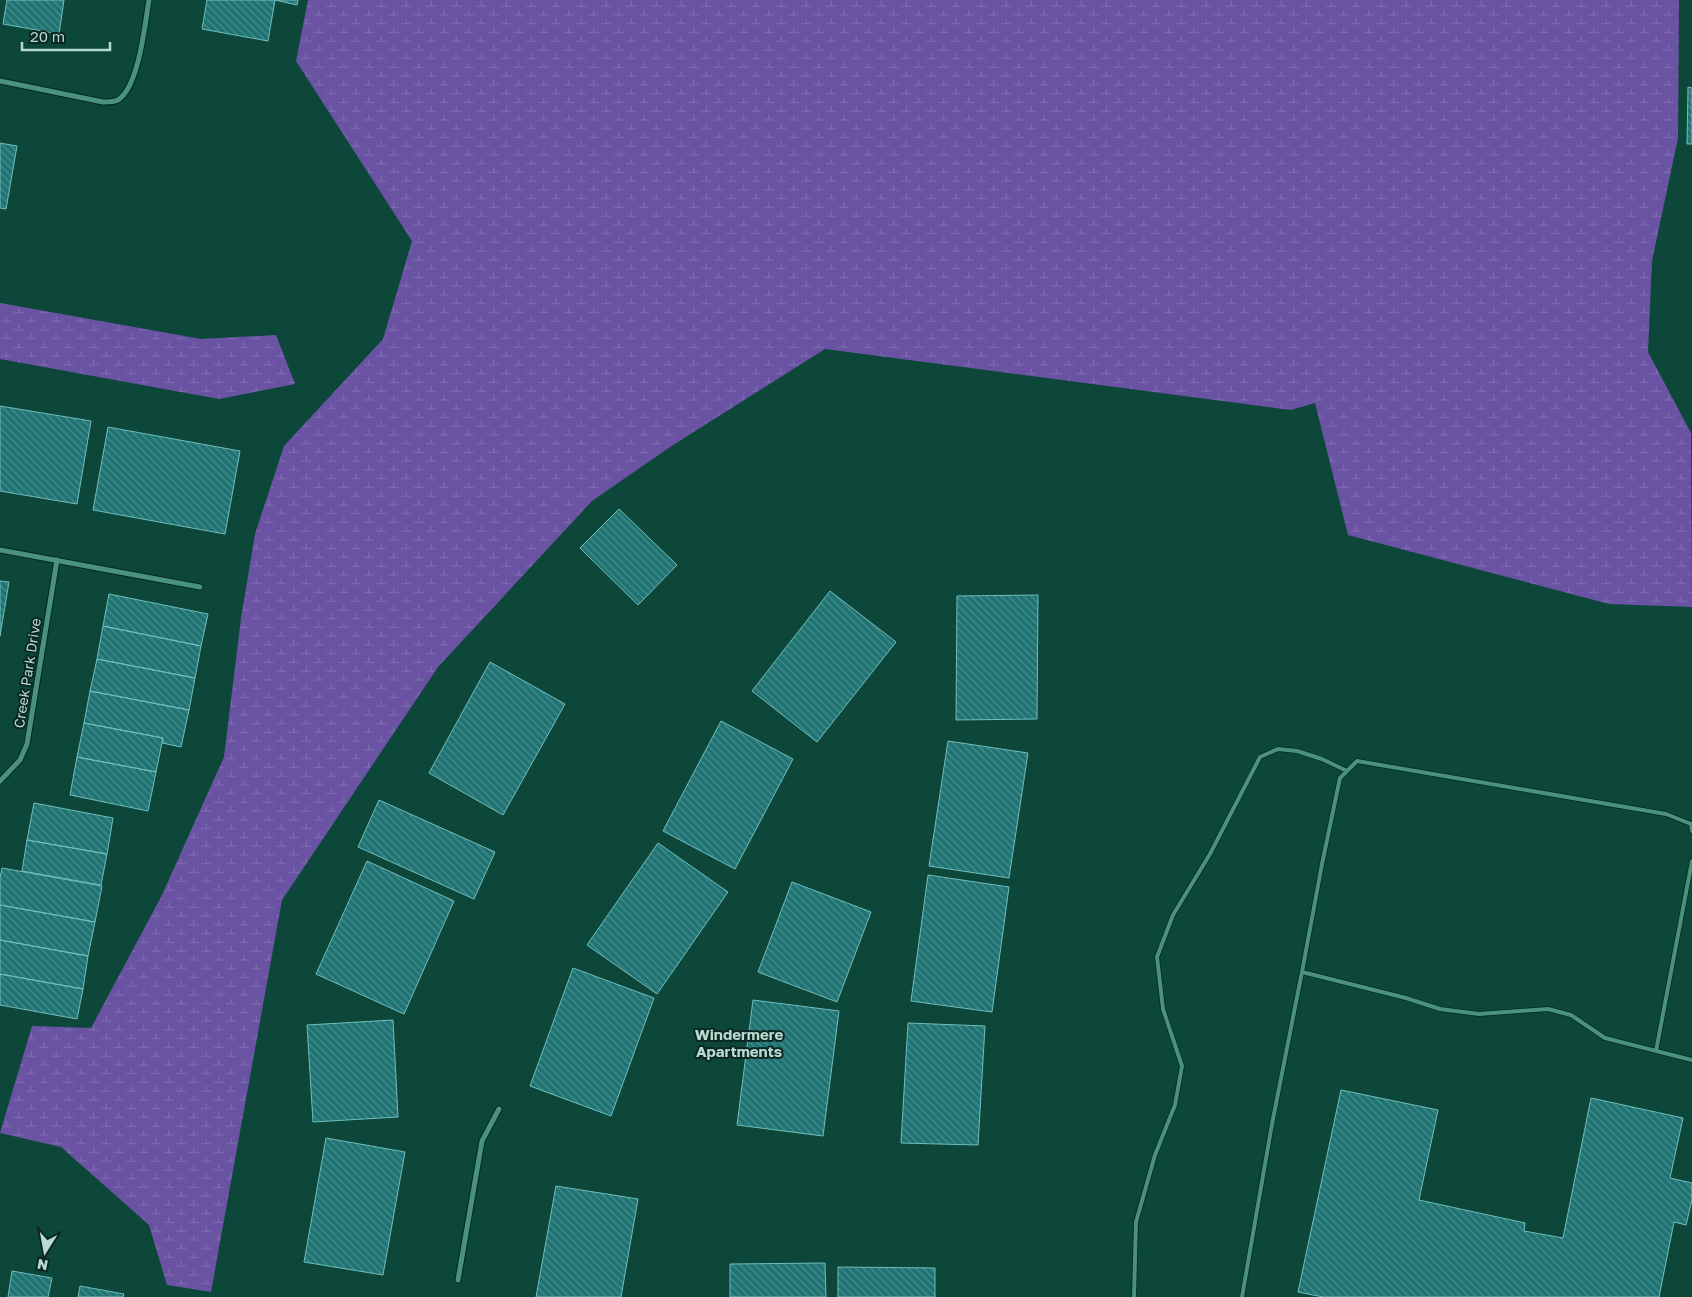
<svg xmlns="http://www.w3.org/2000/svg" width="1692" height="1297" font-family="'Golos Text',sans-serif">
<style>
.wetland{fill:url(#wetland-marsh)}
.building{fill:url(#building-back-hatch);stroke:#71bebd}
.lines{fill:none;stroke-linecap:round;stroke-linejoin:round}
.service-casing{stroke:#032a22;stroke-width:5.5}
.minor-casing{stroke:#032a22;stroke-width:7}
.service{stroke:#4b917f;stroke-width:4}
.minor{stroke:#4b917f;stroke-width:5}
.labels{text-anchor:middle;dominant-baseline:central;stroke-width:4;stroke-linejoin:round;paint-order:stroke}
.street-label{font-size:14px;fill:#b8dad0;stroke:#0b2922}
.neighbourhood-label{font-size:15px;font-weight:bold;fill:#b8dad0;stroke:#0b2922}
</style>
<defs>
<pattern id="wetland-marsh" width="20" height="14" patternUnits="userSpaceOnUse" patternTransform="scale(1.25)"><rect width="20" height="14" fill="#6a53a3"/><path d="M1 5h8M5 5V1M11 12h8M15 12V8" fill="none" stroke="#7d6baf"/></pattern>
<pattern id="building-back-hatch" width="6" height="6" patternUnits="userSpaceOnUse" patternTransform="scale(1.25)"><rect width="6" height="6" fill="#207373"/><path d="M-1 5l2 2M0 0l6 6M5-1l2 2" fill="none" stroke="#488d8c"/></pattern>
</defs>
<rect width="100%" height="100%" fill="#0c473a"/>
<!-- wetland -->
<path class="wetland" d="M308,0H1679L1678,138L1652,261L1648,352L1691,433L1692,607L1609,604L1348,535L1315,403L1291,410L825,349L670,447L592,501L438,667L282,900L211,1292L167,1285L149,1225L61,1147L0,1133L32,1026L91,1028L162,895L224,757L241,618L255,534L284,446L383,339L412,241L296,61Z
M0,303L201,339L276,335L295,384L219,399L0,359Z"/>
<!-- building -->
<path class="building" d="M7,0H64L59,34L3,24Z
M207,0H298L297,5L275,0L268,41L202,29Z
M1688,87L1692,88V144H1687Z
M0,143L17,146L6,209L0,208Z
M0,406L91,421L77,504L0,491Z
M108,427L240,451L225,534L93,510Z
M619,509L677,565L638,605L580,548Z
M0,581L9,582L0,636Z
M830,591L896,642L817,742L752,691Z
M109,594L208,614L201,646L103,626Z
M1038,595L1037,719L956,720L957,596Z
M103,626L201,646L195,678L97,659Z
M97,659L195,678L189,710L90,691Z
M490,662L565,704L503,815L429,773Z
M90,691L189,710L181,747L162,743L163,738L84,723Z
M721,721L793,759L735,869L663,831Z
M84,723L163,738L156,772L77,757Z
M948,741L1028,753L1009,878L929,866Z
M77,757L156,772L148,811L70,795Z
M379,800L495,852L474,899L358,847Z
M34,803L113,818L107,854L27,840Z
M27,840L107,854L101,885L22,871Z
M658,843L728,892L657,994L587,945Z
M367,861L454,901L404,1014L316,974Z
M2,868L102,886L95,922L0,905V878Z
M928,875L1009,887L992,1012L911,1001Z
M792,882L871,912L837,1002L758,972Z
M0,905L95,922L88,956L0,940Z
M0,940L88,956L83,989L0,974Z
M573,968L654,998L611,1116L530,1086Z
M0,974L83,989L77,1019L0,1005Z
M753,1000L839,1011L823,1136L737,1125Z
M393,1020L398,1117L313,1122L307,1025Z
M908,1023L985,1026L978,1145L901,1143Z
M1341,1090L1438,1110L1419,1200L1525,1223L1524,1231L1563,1238L1591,1098L1683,1118L1670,1178L1692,1183V1200L1686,1225L1674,1222L1659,1297H1323L1298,1292Z
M326,1138L405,1152L383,1275L304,1262Z
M556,1186L638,1199L621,1297H536Z
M825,1263L826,1297H730V1264Z
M838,1267L935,1268V1297H838Z
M12,1271L52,1278L48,1297H8Z
M80,1286L124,1294L123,1297H78Z"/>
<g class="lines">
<!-- service casing -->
<g class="service-casing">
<path id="service" d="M1302,972L1322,864L1340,778L1357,761L1666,814L1691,824L1692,831
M1656,1051L1692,861
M1134,1297L1136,1222L1155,1155L1175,1105L1182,1066L1163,1009L1157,957L1173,915L1210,854L1260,757L1278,749L1297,751L1322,759L1347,771
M1242,1297L1272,1124L1302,972L1406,998L1440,1009L1479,1014L1548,1009L1571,1015L1605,1038L1692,1060"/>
</g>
<!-- minor casing -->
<g class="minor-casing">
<path id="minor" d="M0,81L103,102C107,102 114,102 118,100C139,87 145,23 149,0
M0,550L200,587
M0,781L20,760L27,744L57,560
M458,1280L482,1141L499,1109"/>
</g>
<!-- service -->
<use href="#service" class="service"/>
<!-- minor -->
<use href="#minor" class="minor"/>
</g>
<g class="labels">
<!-- street labels -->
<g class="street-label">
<text transform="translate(27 673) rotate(-81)">Creek Park Drive</text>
</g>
<!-- neighbourhood labels -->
<g class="neighbourhood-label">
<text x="739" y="1034">Windermere<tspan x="739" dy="17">Apartments</tspan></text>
</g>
</g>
<!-- north arrow -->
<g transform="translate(45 1252) rotate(191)" stroke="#0b2922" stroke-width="4" paint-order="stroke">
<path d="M0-4L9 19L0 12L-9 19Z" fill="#b8dad0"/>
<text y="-8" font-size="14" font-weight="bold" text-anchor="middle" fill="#b8dad0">N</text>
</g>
<!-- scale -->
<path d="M22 42v8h88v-8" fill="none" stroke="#b8dad0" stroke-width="2.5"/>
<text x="30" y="42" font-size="15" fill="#b8dad0" stroke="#0b2922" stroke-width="4" paint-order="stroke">20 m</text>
</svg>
